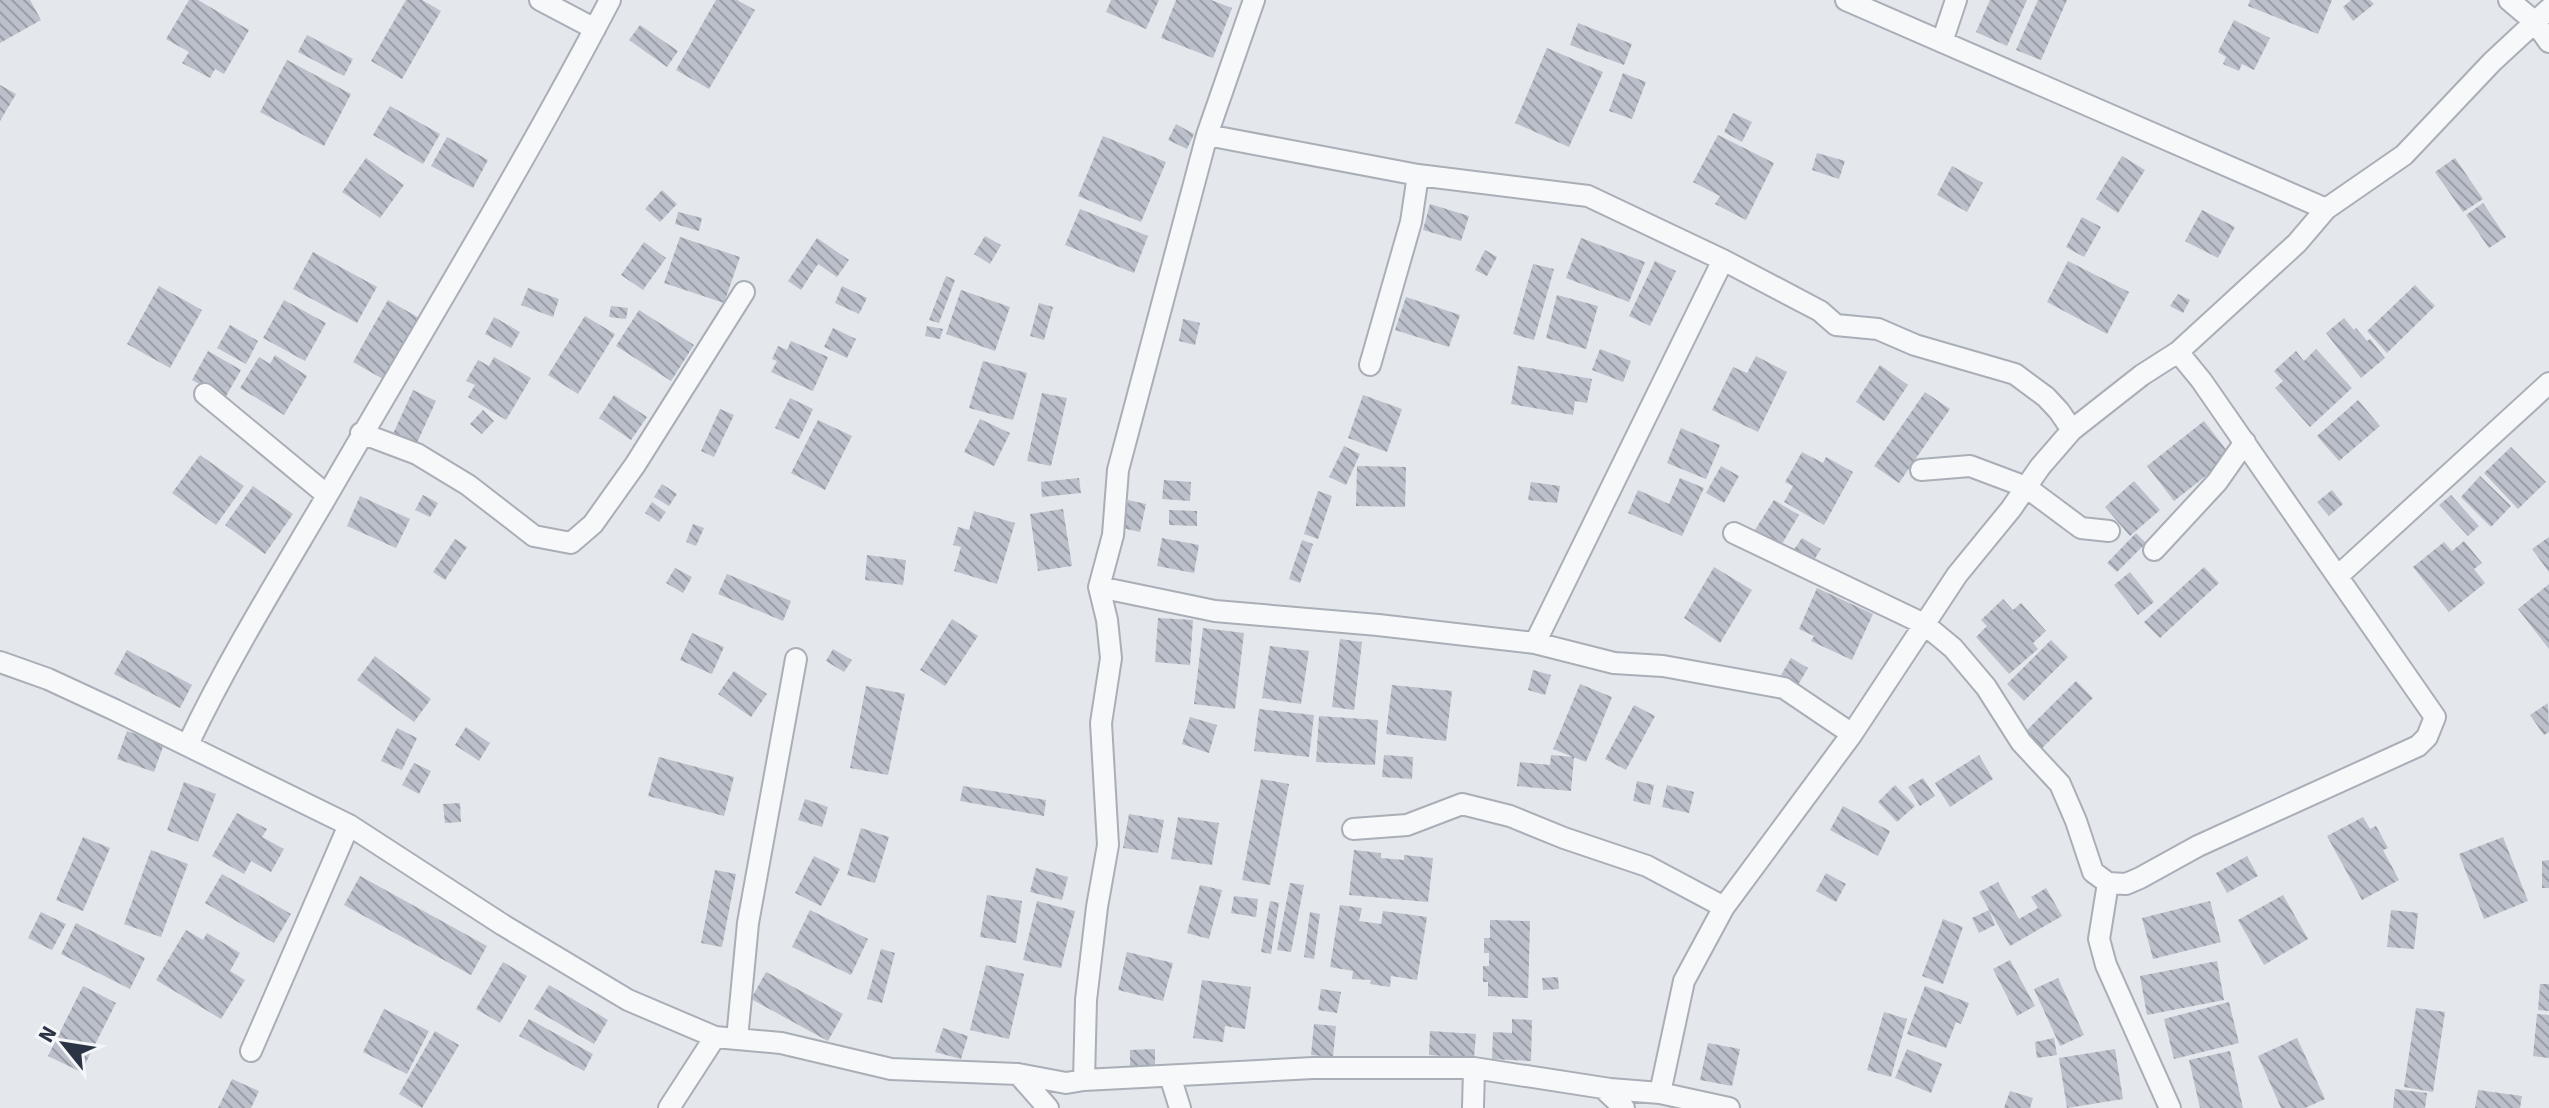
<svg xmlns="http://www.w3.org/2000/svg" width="2549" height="1108" font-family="'Source Sans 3',sans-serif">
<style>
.building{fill:url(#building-back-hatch)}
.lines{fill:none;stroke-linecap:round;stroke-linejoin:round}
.street-casing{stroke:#a9aeb7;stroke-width:24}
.street{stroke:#f7f8fa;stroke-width:20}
</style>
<defs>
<pattern id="building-back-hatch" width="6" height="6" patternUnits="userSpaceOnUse" patternTransform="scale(2)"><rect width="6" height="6" fill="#bbc0ca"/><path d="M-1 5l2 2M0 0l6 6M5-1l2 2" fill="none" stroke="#989da6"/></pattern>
</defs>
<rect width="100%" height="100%" fill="#e4e7ec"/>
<!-- building -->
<path class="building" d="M0,0H30L41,20L0,43Z
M189,0H198L249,30L224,74L215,69L210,78L182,63L189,52L166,39Z
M406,0H422L441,11L402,79L371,61Z
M716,0H737L755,10L709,89L676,70Z
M1111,0H1159L1146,29L1106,12Z
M1176,0H1211L1232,8L1213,58L1161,38Z
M1990,0H2027L2007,46L1976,32Z
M2038,0H2067L2041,60L2016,50Z
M2250,0H2332L2318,34L2248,6Z
M2351,0H2370L2374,4L2353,21L2343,7Z
M2234,20L2270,38L2254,70L2242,64L2239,71L2223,64L2226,57L2218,52Z
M1578,23L1632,44L1624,65L1570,45Z
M640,25L678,51L667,67L629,40Z
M307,35L353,59L344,76L298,52Z
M1547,48L1603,72L1569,147L1515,123Z
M287,60L351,94L324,146L260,112Z
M1623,73L1646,82L1632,119L1609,111Z
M0,85L16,94L0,121Z
M390,106L440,134L423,164L373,135Z
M1733,113L1752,122L1742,142L1724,132Z
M1176,124L1194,134L1187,149L1168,140Z
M1718,135L1774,163L1746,220L1715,204L1720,196L1693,182Z
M1103,136L1166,162L1141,222L1078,196Z
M447,137L488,160L473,188L431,166Z
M1817,153L1845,161L1839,179L1812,170Z
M2122,156L2145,170L2118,213L2096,199Z
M366,158L404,185L380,218L342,192Z
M2455,158L2483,199L2463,212L2435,172Z
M1952,166L1983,183L1967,212L1937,195Z
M662,190L677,204L660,222L645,209Z
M2483,203L2506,237L2489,248L2466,215Z
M1430,204L1469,216L1461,241L1423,230Z
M1080,209L1148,236L1134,273L1065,245Z
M2202,210L2235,227L2218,258L2185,241Z
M678,212L702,218L699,231L675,224Z
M2082,217L2101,227L2084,257L2066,247Z
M985,236L1001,245L990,264L974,254Z
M680,237L740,257L724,303L664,283Z
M817,238L849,260L837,277L818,264L801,290L788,281Z
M1581,238L1645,262L1629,302L1566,278Z
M644,242L666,258L643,290L621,275Z
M1485,250L1497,257L1487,276L1475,270Z
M313,252L377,287L357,323L293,289Z
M1655,261L1676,271L1650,326L1629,316Z
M2068,261L2129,292L2107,334L2047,302Z
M1533,264L1554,269L1534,340L1513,334Z
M946,276L955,280L939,323L929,320Z
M2415,285L2435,306L2387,353L2367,331Z
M159,286L202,310L170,368L127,344Z
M842,286L867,298L859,314L835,303Z
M528,288L559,299L553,317L521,305Z
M961,290L1010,307L995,351L946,334Z
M2178,294L2190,300L2183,313L2170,306Z
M1557,295L1598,306L1586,349L1546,338Z
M1406,297L1460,315L1449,347L1395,330Z
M284,300L326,323L305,361L263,338Z
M388,300L419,318L383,379L353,362Z
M1039,303L1053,307L1044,340L1030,336Z
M611,306L628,308L626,319L609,317Z
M639,310L694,345L671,381L616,346Z
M585,316L615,334L578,394L548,375Z
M494,317L520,332L511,348L485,334Z
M2344,318L2354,330L2356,328L2367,341L2370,339L2385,358L2361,378L2326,333Z
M1183,319L1200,323L1195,345L1179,341Z
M230,325L258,341L246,364L217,348Z
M927,326L943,329L940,339L925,336Z
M833,328L856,339L847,358L824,347Z
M791,341L828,357L813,391L771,372L777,361L772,359L778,346L787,350Z
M1600,349L1631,361L1623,382L1592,370Z
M2316,349L2352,388L2310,427L2275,388L2283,381L2274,371L2296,351L2304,361Z
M208,351L241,370L225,398L192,380Z
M275,355L307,376L284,415L240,388L259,357L270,364Z
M1756,356L1787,372L1758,432L1712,410L1733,367L1747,373Z
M494,357L531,378L506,420L468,397L475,385L466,381L478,360L489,366Z
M983,361L1027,373L1013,420L969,408Z
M1880,365L1908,385L1884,421L1856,402Z
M1518,366L1592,379L1587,403L1575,401L1573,415L1511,404Z
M413,390L436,401L416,445L393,434Z
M1925,392L1950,409L1899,483L1874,466Z
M1042,393L1067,398L1051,466L1027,461Z
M614,395L647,417L631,440L599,418Z
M1363,395L1402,409L1387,452L1348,438Z
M790,398L813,409L799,439L775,428Z
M2358,400L2380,426L2339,461L2317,436Z
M720,409L734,415L714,457L701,451Z
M483,410L494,421L482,434L470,424Z
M980,419L1010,433L994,466L964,452Z
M818,420L852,436L825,490L791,473Z
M2204,421L2231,456L2174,501L2147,466Z
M1681,428L1720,445L1706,479L1667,463Z
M1344,446L1360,454L1346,485L1329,477Z
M2511,447L2546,482L2518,509L2484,473Z
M1802,452L1823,463L1826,457L1853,472L1824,525L1784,502L1793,486L1785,482Z
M200,455L244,486L216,525L172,493Z
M1357,466L1406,467L1405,507L1356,506Z
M1721,466L1739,476L1724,503L1706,493Z
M2480,476L2511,506L2491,527L2461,497Z
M1079,478L1081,493L1042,497L1041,482Z
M1680,478L1704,488L1682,536L1628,513L1638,490L1669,504Z
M1164,480L1191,482L1190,501L1162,499Z
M2134,481L2160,510L2130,536L2105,507Z
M1531,482L1560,486L1557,503L1528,500Z
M662,484L677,494L669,506L654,497Z
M253,486L293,514L265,554L225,525Z
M2332,490L2343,504L2329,516L2317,502Z
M1318,491L1332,496L1318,539L1304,534Z
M423,495L438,503L430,517L415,510Z
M2451,495L2479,526L2468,536L2439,505Z
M360,496L410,519L396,548L347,526Z
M1128,500L1146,504L1140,532L1122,528Z
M1774,500L1799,515L1779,549L1753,533Z
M652,502L666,512L659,522L645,513Z
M1063,509L1072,566L1038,571L1030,514Z
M1169,510L1197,511V526L1169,525Z
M974,511L1015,523L997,584L954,571L961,547L953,545L958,527L969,530Z
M693,524L704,528L696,546L686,542Z
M2136,533L2146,543L2117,572L2107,563Z
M2549,537V572L2532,549Z
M1162,538L1199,545L1194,573L1157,566Z
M1802,538L1821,549L1812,563L1793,551Z
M455,539L467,547L445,580L433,572Z
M1302,540L1313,544L1300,583L1289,579Z
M2464,541L2482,563L2474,569L2485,583L2449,612L2413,567L2444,542L2452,551Z
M867,555L906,560L903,585L865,580Z
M1714,567L1752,590L1720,643L1684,618Z
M2204,567L2219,583L2160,638L2144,622Z
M675,568L692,577L683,593L666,583Z
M2130,572L2154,602L2138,615L2114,585Z
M727,574L791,601L783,621L718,594Z
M2549,584V649L2518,609Z
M1817,588L1873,614L1852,660L1811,641L1814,636L1799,629Z
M2003,599L2013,610L2021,603L2046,631L2033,643L2038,649L2009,674L1976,637L1987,626L1981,620Z
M1158,618L1193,620L1190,665L1155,662Z
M952,619L978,636L945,686L920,670Z
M1203,628L1244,633L1235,709L1194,704Z
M692,633L724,647L712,674L680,660Z
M1340,639L1362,642L1354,710L1332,707Z
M2051,640L2068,657L2024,701L2007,684Z
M1270,646L1309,651L1301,704L1262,698Z
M833,649L852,660L844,672L826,661Z
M127,650L192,685L180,708L114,674Z
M375,656L431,699L414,722L357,680Z
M1791,658L1808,668L1798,685L1781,675Z
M1533,670L1551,675L1545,695L1528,690Z
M734,671L767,694L751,717L718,694Z
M2076,681L2093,698L2037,753L2021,736Z
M1580,684L1612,697L1586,762L1553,749Z
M1392,685L1452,691L1446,741L1386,734Z
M866,686L905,694L888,775L850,768Z
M2548,703L2549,732L2544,735L2530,715Z
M1634,705L1655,716L1626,770L1605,759Z
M1259,709L1314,715L1309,757L1254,751Z
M1319,716L1378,720L1375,765L1316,762Z
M1190,717L1217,725L1209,753L1182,744Z
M466,727L490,743L479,761L455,745Z
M397,728L417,738L402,770L381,761Z
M127,731L164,744L154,772L117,759Z
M1384,755L1413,757L1412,779L1382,777Z
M1551,755L1574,757L1571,791L1517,786L1520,762L1550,765Z
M1979,755L1993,779L1950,807L1935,783Z
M659,757L734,777L724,816L648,796Z
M414,763L431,771L419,794L402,785Z
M1923,778L1935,796L1920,806L1908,787Z
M1261,779L1289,784L1270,885L1242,880Z
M1637,781L1654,785L1650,805L1633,801Z
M184,782L216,794L198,842L167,830Z
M1667,785L1694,792L1689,813L1662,807Z
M1895,785L1915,806L1897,822L1878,802Z
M963,786L1046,800L1044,816L960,801Z
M805,799L828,807L822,827L798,820Z
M460,803L461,822L445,823L443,804Z
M1843,806L1890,831L1878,856L1830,830Z
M237,813L267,829L262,837L284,849L271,872L251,861L244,874L212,856Z
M1129,814L1164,820L1158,853L1123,848Z
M1178,817L1219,823L1212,865L1171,859Z
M2363,817L2370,829L2376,826L2388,848L2383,850L2399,880L2362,900L2327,836Z
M861,828L889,837L875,883L847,875Z
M83,837L110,848L83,911L56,900Z
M2503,837L2528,901L2484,919L2459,854Z
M151,850L188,864L161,937L124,924Z
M1354,850L1381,853V858L1404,860V855L1433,858L1428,902L1349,895Z
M814,856L840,869L821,906L795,893Z
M2247,856L2258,876L2227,893L2216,873Z
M2549,860V888H2542V861Z
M1036,868L1068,877L1062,900L1030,892Z
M715,870L736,874L722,947L701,943Z
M1826,873L1846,884L1836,902L1816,891Z
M222,874L291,914L274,943L205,903Z
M360,876L487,946L471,975L344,905Z
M1998,882L2019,919L2038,908L2031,897L2046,888L2062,916L2010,946L1979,892Z
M1290,883L1304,885L1291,952L1277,950Z
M1200,885L1222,890L1209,939L1187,933Z
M987,895L1022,901L1016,943L980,937Z
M2283,895L2308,939L2264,965L2238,920Z
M1234,896L1258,899L1256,917L1231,913Z
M1037,901L1075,911L1061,968L1023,960Z
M1270,901L1279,903L1271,954L1261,952Z
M2210,901L2221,942L2153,959L2142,918Z
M1340,905L1362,908L1359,921L1381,924L1383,911L1427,917L1417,980L1391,976L1390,987L1370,984L1371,980L1352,979L1353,971L1330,967Z
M810,910L868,939L851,975L792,947Z
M1989,910L1995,925L1979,933L1972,918Z
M2391,910L2418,913L2414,949L2387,947Z
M41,912L66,924L52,950L28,938Z
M1310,912L1320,914L1314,959L1304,957Z
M1943,919L1963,927L1943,984L1922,976Z
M1490,920L1530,921L1528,998L1488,996V982H1483V966H1489V953H1484V938H1490Z
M76,923L145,958L130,989L61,954Z
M186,930L203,940L207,933L240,953L230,971L245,980L221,1019L156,980Z
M881,949L895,953L882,1003L867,999Z
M1127,952L1173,963L1163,1001L1118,990Z
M2010,960L2035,1006L2017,1016L1993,969Z
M2217,961L2224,1000L2147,1015L2140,976Z
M503,962L527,976L500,1023L476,1009Z
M986,965L1024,974L1009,1039L970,1030Z
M766,972L843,1014L828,1041L751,999Z
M1558,977L1559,989L1543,990L1542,978Z
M2058,978L2084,1035L2060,1046L2034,989Z
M1202,980L1251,987L1245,1029L1225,1026L1223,1042L1193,1038Z
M2540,984H2549V1011L2538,1010Z
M549,985L608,1020L594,1044L534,1009Z
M83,986L116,1003L81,1072L48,1056Z
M1925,986L1969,1003L1961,1024L1956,1022L1946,1048L1907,1034Z
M1321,989L1341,992L1337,1013L1318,1010Z
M2229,1002L2239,1043L2174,1059L2164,1019Z
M2416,1008L2445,1012L2433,1092L2404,1087Z
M384,1009L429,1031L407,1074L363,1052Z
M1884,1012L1907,1019L1891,1077L1867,1070Z
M2537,1014L2549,1015V1058L2533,1056Z
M529,1019L593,1054L584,1071L519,1036Z
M1512,1019L1532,1020L1531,1061L1492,1059L1493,1032L1512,1033Z
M1314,1024L1336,1026L1333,1057L1311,1055Z
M943,1028L968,1036L961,1059L935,1052Z
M435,1031L459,1045L422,1108L399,1094Z
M1430,1031L1476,1034L1474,1058L1429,1055Z
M2054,1038L2057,1055L2037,1058L2035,1042Z
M2297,1038L2325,1099L2305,1108H2281L2258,1056Z
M1708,1043L1740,1049L1732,1086L1700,1080Z
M1155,1049V1067H1130V1050Z
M1907,1049L1942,1064L1931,1093L1895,1078Z
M2115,1049L2123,1099L2067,1108L2059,1058Z
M2230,1051L2243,1108H2200L2189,1060Z
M232,1079L259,1091L251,1108H218Z
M2395,1089L2427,1093L2425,1108H2393Z
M2478,1090L2522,1096L2520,1108H2475Z
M2010,1091L2033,1098L2030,1108H2004Z"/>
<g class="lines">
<!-- street casing -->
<g class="street-casing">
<path id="street" d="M540,0L595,29
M1846,0L2326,209
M2509,0L2535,22L2549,42
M1942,42L1956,0
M1207,135L1418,175L1588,196L1723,260L1820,311L1836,325L1878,329L1915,345L2015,374L2046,397L2059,411L2072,430
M1370,365L1411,222L1418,175
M205,394L327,495
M361,433L417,454L468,485L534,536L571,543L593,524L635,465L744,292
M1921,470L1970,466L2026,487L2081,528L2109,531
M1734,533L1924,624L1953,648L1986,687L2021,742L2060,784L2076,821L2093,872L2108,883L2126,884L2140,878L2198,846L2418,746L2427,737L2435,717L2201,380L2178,352
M2154,550L2217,482L2245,442
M2338,576L2549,383
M1099,587L1113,535L1118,470L1207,135L1254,0
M1535,643L1723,260
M0,662L48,679L115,710L349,825L503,925L628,1000L715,1037L781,1043L891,1069L1018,1074L1066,1083L1084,1080L1313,1068H1474L1610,1089L1660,1093L1729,1108
M188,744C227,662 275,584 321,506C418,338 520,172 610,0
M1353,829L1407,825L1462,804L1510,816L1564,838L1647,866L1724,907
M2108,883L2099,939L2106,965L2170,1108
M737,1039L748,923L796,659
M251,1051L349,825
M1018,1074L1048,1108
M1170,1076L1180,1108
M1084,1080L1086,1000L1097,907L1108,845L1101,723L1111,658L1107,620L1099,587L1215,611L1378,625L1535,643L1614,663L1663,666L1784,688L1852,734L1957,575L2011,509L2040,467L2072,430L2142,375L2178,352L2297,243L2326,209L2404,155L2492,62L2549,9
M1603,1088L1624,1108
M1660,1093L1684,981L1724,907L1852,734
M669,1108L715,1037
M1473,1108L1474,1068"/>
</g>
<!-- street -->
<use href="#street" class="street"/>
</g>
<!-- north arrow -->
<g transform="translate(64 1044) rotate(300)" stroke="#f4f6f9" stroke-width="6" paint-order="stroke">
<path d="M0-6L14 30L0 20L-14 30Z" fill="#2b3445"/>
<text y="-12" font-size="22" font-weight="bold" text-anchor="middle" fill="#2b3445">N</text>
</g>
</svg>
